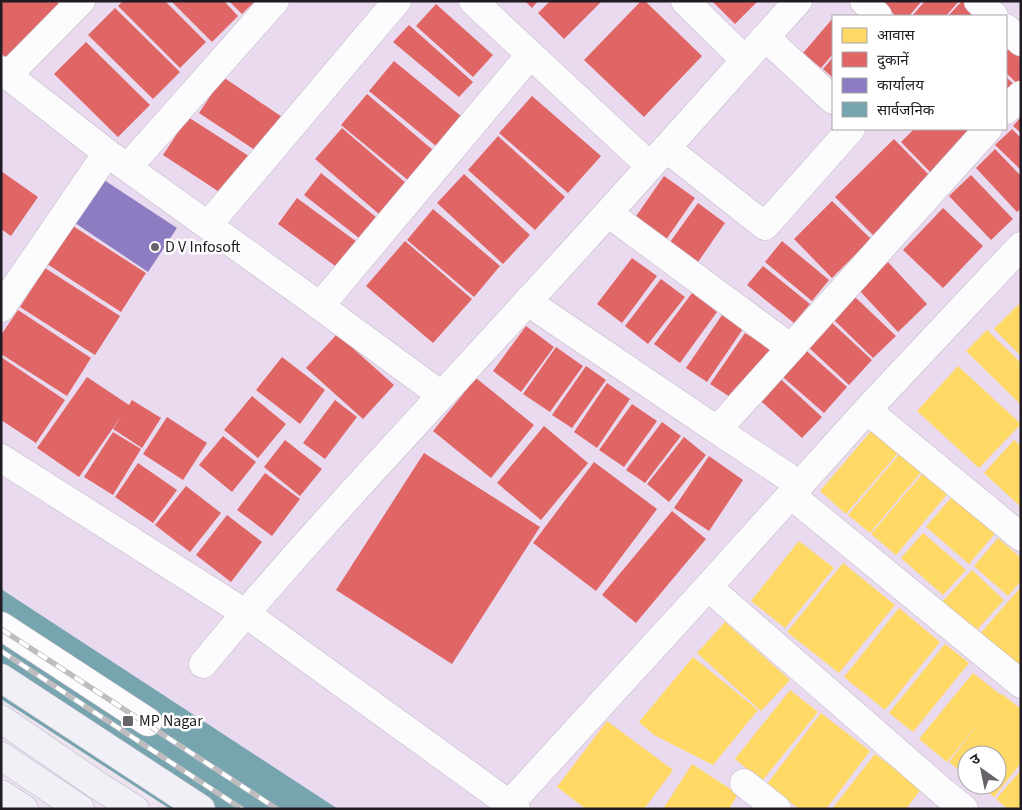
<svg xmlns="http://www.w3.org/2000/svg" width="1022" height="810" font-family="'Source Sans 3','Noto Sans Devanagari',sans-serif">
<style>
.built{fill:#eadaef;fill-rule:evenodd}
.homes{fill:#ffd966}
.shops{fill:#e06666}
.offices{fill:#8e7cc3}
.public{fill:#76a5af}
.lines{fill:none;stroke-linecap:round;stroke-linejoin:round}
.minor-casing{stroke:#c0b9c3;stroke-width:29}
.major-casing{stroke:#b8b4c3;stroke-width:29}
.minor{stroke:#fcfbfd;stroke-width:28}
.major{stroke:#f1f0f7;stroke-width:28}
.rail-casing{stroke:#bfbdc0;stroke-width:5.5}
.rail{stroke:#fff;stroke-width:4;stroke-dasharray:11;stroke-linecap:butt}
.poi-dot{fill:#68626b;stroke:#fff;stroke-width:2}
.labels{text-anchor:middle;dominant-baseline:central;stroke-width:5;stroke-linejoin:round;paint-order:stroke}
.poi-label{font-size:16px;fill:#211c23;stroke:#fff;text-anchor:start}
</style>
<rect width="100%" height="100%" fill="#ede4f0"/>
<!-- built -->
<path class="built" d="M1,1H1021V809H235L1,660ZM833,16H1006V129H833ZM967,755H997V785H967Z"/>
<!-- homes -->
<path class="homes" d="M1021,302V356L994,329Z
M987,330L1021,363V405L966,351Z
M958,366L1021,424L979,468L917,411Z
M872,430L898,453L846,514L820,491Z
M1014,440L1021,446V507L984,473Z
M901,452L923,470L870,533L848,515Z
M925,471L949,492L896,555L871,534Z
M955,493L998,530L969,564L926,527Z
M923,533L966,570L943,595L901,558Z
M998,538L1021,558V581L1008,596L974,566Z
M799,541L834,568L785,628L751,601Z
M843,563L895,605L839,673L787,632Z
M972,570L1004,600L974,633L941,603Z
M1021,587V661L1015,668L978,636Z
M899,608L940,642L885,710L844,677Z
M725,622L790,680L761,711L697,653Z
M945,644L969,663L913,732L889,713Z
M693,657L758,710L713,765L654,735L639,722Z
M973,673L1001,695L1002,694L1021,709V763L994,797L979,785H997V755H967V776L949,762L981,720L947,762L919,739Z
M790,690L818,712L762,781L735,759Z
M821,713L870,751L826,809H799L767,784Z
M607,721L673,770L644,809H586L557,787Z
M875,754L921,789L906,809H832Z
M692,764L738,794L729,809H663Z
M1021,770V809H1008L996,799Z"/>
<!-- shops -->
<path class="shops" d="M1,1H56L66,11L13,65L1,53Z
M123,1H165L206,42L180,68L118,6Z
M171,1H224L238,16L212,42Z
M229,1H255L242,14Z
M525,1H538L532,8Z
M550,1H602L564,39L538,13Z
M641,1H645L702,56L644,117L584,60Z
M712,1H758L735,24Z
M880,1H922L909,16H896Z
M925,1H959L946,16H912Z
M962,1H966L982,16H948Z
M436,4L493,55L473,77L416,26Z
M115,8L180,72L153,99L88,35Z
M833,18V54L821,68L803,53Z
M409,25L473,82L459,97L393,42Z
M86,42L150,105L118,137L54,74Z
M1012,45L1021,54V87L1006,73V52Z
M833,57V78L823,69Z
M394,61L461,116L436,146L369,91Z
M223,77L288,121L264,156L199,113Z
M1006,77L1019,89L1006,102Z
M367,94L434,151L409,181L341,125Z
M532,96L601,156L568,193L499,133Z
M188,117L255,160L230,199L163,155Z
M1021,117V133L1013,126Z
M342,128L406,183L379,214L315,159Z
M914,129H977L934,176L901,142Z
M1012,129L1021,138V170L995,145Z
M498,136L565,197L535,230L468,170Z
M894,139L932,178L873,235L835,197Z
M995,149L1021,176V209L1017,212L976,168Z
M1,171L38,197L11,236L1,229Z
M321,173L376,217L359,238L304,195Z
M464,174L530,235L503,264L437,203Z
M971,175L1013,219L991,240L949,196Z
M664,176L695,198L663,244L632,222Z
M297,198L357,242L338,268L278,224Z
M832,201L871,239L832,278L794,239Z
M698,203L725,223L696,265L668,245Z
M943,208L983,246L943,288L903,250Z
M433,209L500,266L474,297L407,240Z
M73,226L146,273L121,312L47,264Z
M405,241L472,299L433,343L366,286Z
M782,241L829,280L812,301L765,262Z
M632,258L657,276L622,323L597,304Z
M888,262L927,304L898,332L859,290Z
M763,266L810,304L794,323L747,285Z
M45,268L120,316L95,355L20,307Z
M661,279L685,297L648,344L625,326Z
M692,293L717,312L680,363L654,344Z
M855,297L896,336L873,358L833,319Z
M18,310L91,358L67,396L1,354V335Z
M722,315L743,329L707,382L686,368Z
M829,320L872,360L849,385L806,345Z
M526,326L554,347L521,392L493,371Z
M745,333L773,351L738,402L710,384Z
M337,334L394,385L363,419L306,368Z
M800,345L847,387L824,413L777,372Z
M556,347L583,366L550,412L523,394Z
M1,357L65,400L36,443L1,420Z
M282,357L325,390L300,424L256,390Z
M586,366L606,380L572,428L552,415Z
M773,372L822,417L802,438L753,394Z
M87,377L129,405L132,400L161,418L142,448L113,429L122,415L79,477L37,448Z
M476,378L534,425L491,478L433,431Z
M607,383L630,399L597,448L574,432Z
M252,396L286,424L258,458L224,430Z
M335,400L357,417L325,459L303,443Z
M632,404L657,421L624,467L599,450Z
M167,417L207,443L183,480L143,454Z
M662,422L681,436L645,483L626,470Z
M544,426L588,463L541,520L497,483Z
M113,432L141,449L113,495L84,477Z
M223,436L256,462L232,492L199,465Z
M684,437L706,455L669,502L647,484Z
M285,440L322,469L300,496L264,467Z
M424,453L540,527L452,664L336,590Z
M709,456L743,480L709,531L674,508Z
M594,462L657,509L596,591L533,543Z
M138,463L177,490L153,523L115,497Z
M265,473L300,499L272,536L237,510Z
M186,486L221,513L190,552L155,525Z
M672,511L706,539L636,623L602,595Z
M227,515L262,542L231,582L196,555Z"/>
<!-- offices -->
<path class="offices" d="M104,180L177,228L148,272L75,223Z"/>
<!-- public -->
<path class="public" d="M1,589L338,809H170L1,699Z"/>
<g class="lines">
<!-- minor casing -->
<g class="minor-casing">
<path id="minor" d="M473,1L650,166
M685,1L745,60
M864,1L878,16
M978,1L994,16
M1006,28L1021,42
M765,37L833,100
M1,70L107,153L320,306L441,395
M8,75L81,1
M1006,110L1021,95
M666,148L765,226L851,129
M128,167L275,1
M608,213L791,348
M208,225L397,1
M528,302L717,430L800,485
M320,306L530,55
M1,308L107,153
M867,410L1021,537
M717,430L988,129
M1,458L245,613L516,809
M791,495L1021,684
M708,587L943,792L964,809
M1,626L148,722
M203,664C306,539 419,421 528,301C619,202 708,101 798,1
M744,783L777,809
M505,809L708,587L867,410L1021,246"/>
</g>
<!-- major casing -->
<g class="major-casing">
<path id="major" d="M1,678L201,809
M1,719L97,785L135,809
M1,756L80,809
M1,794L24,809"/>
</g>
<!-- minor -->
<use href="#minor" class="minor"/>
<!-- major -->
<use href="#major" class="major"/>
<!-- rail casing -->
<g class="rail-casing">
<path id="rail" d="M1,629L277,809
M1,651L242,809"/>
</g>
<!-- rail -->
<use href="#rail" class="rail"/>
</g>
<!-- markers -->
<g class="poi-dot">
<circle cx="155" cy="247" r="5"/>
<rect x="122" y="715" width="12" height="12" rx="2.5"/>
</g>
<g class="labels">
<!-- poi labels -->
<g class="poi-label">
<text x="165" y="247">D V Infosoft</text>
<text x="139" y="721">MP Nagar</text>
</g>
</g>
<!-- border -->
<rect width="1022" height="810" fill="none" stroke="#211c23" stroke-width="5"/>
<!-- legend -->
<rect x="832" y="15" width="175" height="115" fill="#ffffff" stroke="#a6a4a7"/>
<rect x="842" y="28" width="25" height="15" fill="#ffd966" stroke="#a6a4a7"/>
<text x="877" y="40" font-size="15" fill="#211c23">आवास</text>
<rect x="842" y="52" width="25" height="15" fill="#e06666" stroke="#a6a4a7"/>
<text x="877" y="65" font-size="15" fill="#211c23">दुकानें</text>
<rect x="842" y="78" width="25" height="15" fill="#8e7cc3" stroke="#a6a4a7"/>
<text x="877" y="90" font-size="15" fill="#211c23">कार्यालय</text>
<rect x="842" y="102" width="25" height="15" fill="#76a5af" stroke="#a6a4a7"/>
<text x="877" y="115" font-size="15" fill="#211c23">सार्वजनिक</text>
<!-- north arrow -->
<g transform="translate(982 770) rotate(327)"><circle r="24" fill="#ffffff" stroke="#a6a4a7"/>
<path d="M0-4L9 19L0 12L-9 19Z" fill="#68626b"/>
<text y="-8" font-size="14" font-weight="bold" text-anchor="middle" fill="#211c23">उ</text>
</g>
</svg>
